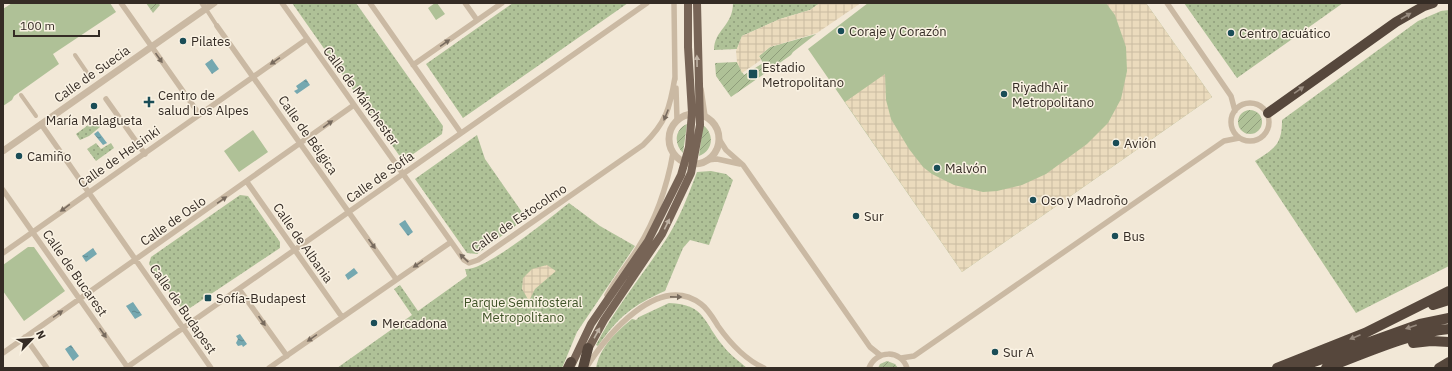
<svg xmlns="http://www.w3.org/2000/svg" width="1452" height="371" font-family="'IBM Plex Sans',sans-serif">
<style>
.grass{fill:url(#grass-dots)}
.garden{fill:url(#garden-furrows)}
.pitch{fill:#afc197}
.plaza{fill:url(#plaza-grid)}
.water{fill:url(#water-ripples)}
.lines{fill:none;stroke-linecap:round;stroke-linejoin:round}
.pedestrian{stroke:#cab9a3;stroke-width:4}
.minor{stroke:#cab9a3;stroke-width:5.5}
.tertiary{stroke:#cab9a3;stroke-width:7}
.primary{stroke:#776456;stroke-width:8}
.motorway{stroke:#56473c;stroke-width:10}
.oneway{fill:#988b7f}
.oneway2{fill:#786b5e}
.oneway3{fill:#bfb2a4}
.poi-dot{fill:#1a4d57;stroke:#faf2e3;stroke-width:1.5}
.labels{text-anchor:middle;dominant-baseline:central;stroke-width:3;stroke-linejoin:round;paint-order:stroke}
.poi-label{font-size:13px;fill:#352c25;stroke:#faf2e3;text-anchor:start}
.street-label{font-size:13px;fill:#352c25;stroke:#faf2e3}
.park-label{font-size:13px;fill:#405428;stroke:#faf2e3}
</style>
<defs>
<pattern id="grass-dots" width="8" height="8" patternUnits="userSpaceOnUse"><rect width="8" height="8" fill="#afc197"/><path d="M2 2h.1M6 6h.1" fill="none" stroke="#8f9d7b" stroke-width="1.8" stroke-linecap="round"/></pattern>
<pattern id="garden-furrows" width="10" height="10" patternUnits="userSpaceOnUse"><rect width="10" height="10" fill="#afc197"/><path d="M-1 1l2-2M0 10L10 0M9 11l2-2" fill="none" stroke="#8f9d7b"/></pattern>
<pattern id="plaza-grid" width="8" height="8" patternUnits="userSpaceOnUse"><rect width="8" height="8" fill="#ebdbbd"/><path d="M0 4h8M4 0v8" fill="none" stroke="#cabca2"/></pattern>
<pattern id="water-ripples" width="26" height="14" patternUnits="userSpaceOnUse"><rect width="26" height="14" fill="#75a8b0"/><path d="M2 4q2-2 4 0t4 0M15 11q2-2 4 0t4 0" fill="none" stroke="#61898f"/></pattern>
</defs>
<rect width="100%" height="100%" fill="#f2e8d7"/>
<!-- grass -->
<path class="grass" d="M292,3H356L443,126L442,134L406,159L401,158Z
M513,3H628L463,118L426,64Z
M733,3H820L810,10L780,19L742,36L737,49L714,50C714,30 733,26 733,3Z
M1184,3H1343L1237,78Z
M1449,10V266L1356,313L1255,161C1275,148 1282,145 1282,120L1418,21L1441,11Z
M95,120L100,127L89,136L80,140L76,134Z
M477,135L485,159L526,218L477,254L467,253L415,179Z
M96,143L101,149L111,143L114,148L96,161L87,149Z
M711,171L726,174L733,180L709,245L690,240L683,248L665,291C633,305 618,317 598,346L596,345C615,308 642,276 665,241C679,220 688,196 697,172Z
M240,195L248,196L280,242V248L184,312L149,264L151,257Z
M569,203L600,226L635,246L577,332L562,368H337L412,315L394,289L400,285L418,311L467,276L465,269C484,272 551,217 569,203Z
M669,303C706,304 703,323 724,347C730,355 740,362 747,368H596C600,347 616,332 632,319L636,320L639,317Z"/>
<!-- garden -->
<path class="garden" d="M146,3H158L160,5L153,13Z
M816,34L793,52L791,55L731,97L716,76L715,63L737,62L744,75L763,63L759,56L770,47Z
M1238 122a12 12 0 1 1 24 0a12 12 0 1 1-24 0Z
M687,124L683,153C674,144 674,130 687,124Z
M703,125C715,134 713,151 699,156Z
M887,361L895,364L898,368H878L880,364Z"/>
<!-- pitch -->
<path class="pitch" d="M12,3H110L116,12L53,54L59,64L14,96L12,100L3,106V9Z
M435,3H437L445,14L436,20L428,8Z
M868,3H1146L1212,97L962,272L808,49Z
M253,130L268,152L239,172L224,151Z
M28,247H34L65,291L24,321L3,291V265Z"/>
<!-- plaza -->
<path class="plaza" d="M820,3H861L817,33L770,47L759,56L761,60L742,73L737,62L736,51L742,36L780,19L810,10Z
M1106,3H1146L1212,97L962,272L845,102L885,74L886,100L891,119L909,149L923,167L932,174L954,185L983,192L997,191L1022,185L1046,174L1087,144L1108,123L1121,99L1127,71L1126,47L1115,15Z
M547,265L556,271L535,289L529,301L522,289L523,278L532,269Z"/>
<!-- water -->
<path class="water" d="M212,59L219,69L212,74L205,64Z
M306,79L310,85L297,94L294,91L298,89L296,86Z
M98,131L107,143L103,145L94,134Z
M405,220L413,232L408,236L399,224Z
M93,248L97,254L86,262L82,256Z
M354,268L358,273L348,280L345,275Z
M133,302L142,315L135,319L126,306Z
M240,334L247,344L243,347L242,345L238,346L236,343L238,339L236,336Z
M71,345L79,356L73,361L65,349Z"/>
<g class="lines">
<!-- pedestrian -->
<path class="pedestrian" d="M206,9L217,26
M75,55L90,77
M21,95L36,116"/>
<!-- minor -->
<path class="minor" d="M121,3L199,114
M202,3L206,9
M282,3L464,260L469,263L478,260L643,145C666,123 670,108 675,77
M370,3L461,133
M465,3L477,20
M674,3L675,79
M1167,3L1231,96L1235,111
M217,26L396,279
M413,65L502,3
M676,88L677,120
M701,89L705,116
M106,99L145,154
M1231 122a19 19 0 1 1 38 0a19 19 0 1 1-38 0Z
M41,124L211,368
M719,139L726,150L743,165L870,347L880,355
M707,160L717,159L740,164
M247,182L342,317
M3,190L128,368
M3,253L307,39
M239,289L287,356
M607,295C616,278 628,264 638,248C656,219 667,187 673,153
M25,337L47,368
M3,353L354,105
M901,358L914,356L1224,141L1239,138
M126,368L647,3
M269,368L451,242
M586,368C606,336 658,272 701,304C708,309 713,318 718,326C730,343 744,359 764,368
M869,368C876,350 901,349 907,368"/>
<!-- tertiary -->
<path class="tertiary" d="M669 139a25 25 0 1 1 50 0a25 25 0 1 1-50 0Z
M3,151L214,3"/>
<!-- primary -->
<path class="primary" d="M586,353L604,320L662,234L691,173L700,125L697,3
M570,368L591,324L648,241L681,175L689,147L692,113L688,47V3"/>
<!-- motorway -->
<path class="motorway" d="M1268,113L1396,22L1424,6L1433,3
M1433,305L1449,300
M1413,343L1431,341L1449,342
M568,368L571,362
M583,368L588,348
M1277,368L1365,333L1449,291
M1297,368L1420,324L1449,318
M1326,368C1361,355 1412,332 1449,329
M1439,368L1449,362"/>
</g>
<!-- one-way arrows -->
<defs><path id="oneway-solid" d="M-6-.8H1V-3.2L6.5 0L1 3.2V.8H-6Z"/></defs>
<g class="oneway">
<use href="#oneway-solid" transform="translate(1406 16) rotate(-30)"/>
<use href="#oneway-solid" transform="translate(1299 90) rotate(-35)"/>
<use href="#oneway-solid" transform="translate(1411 327) rotate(161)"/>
<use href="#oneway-solid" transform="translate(1355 337) rotate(157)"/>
</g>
<g class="oneway2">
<use href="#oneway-solid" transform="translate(445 43) rotate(-35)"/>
<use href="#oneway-solid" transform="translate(159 58) rotate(55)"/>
<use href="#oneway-solid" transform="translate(275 61) rotate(145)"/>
<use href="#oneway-solid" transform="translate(666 115) rotate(112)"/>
<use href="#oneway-solid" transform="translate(328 124) rotate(-36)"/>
<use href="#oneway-solid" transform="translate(222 200) rotate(-35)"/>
<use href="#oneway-solid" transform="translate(65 208) rotate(144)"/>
<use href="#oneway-solid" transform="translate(372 244) rotate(55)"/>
<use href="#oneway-solid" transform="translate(464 258) rotate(-137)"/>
<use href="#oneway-solid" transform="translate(418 264) rotate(146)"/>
<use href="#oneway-solid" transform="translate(676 297) rotate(1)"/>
<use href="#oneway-solid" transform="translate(58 314) rotate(-35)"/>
<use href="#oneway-solid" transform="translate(262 321) rotate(55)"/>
<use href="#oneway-solid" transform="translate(103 333) rotate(55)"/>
<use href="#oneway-solid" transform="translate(312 338) rotate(145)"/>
</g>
<g class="oneway3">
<use href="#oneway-solid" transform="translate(697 61) rotate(-91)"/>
<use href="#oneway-solid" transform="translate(667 224) rotate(-64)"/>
<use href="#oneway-solid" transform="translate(597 333) rotate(-61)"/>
</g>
<!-- markers -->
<g class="poi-dot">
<circle cx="841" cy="31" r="4"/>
<circle cx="1231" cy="33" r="4"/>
<circle cx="183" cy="41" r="4"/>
<rect x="748" y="69" width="10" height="10" rx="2"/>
<circle cx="1004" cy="94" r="4"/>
<path d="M147 96h4v4h4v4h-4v4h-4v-4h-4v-4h4z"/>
<circle cx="94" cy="106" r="4"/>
<circle cx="1116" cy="143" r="4"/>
<circle cx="19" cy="156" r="4"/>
<circle cx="937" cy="168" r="4"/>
<circle cx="1033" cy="200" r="4"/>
<circle cx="856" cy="216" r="4"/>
<circle cx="1115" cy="236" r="4"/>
<rect x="204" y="294" width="8" height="8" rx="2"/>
<circle cx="374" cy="323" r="4"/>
<circle cx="995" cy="352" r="4"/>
</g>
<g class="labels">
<!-- poi labels -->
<g class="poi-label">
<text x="849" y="31">Coraje y Corazón</text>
<text x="1239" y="33">Centro acuático</text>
<text x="191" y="41">Pilates</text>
<text x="762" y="67">Estadio<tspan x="762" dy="15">Metropolitano</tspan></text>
<text x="1012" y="87">RiyadhAir<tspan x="1012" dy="15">Metropolitano</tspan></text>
<text x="158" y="95">Centro de<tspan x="158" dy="15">salud Los Alpes</tspan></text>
<text x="94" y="120" text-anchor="middle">María Malagueta</text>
<text x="1124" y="143">Avión</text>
<text x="27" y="156">Camiño</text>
<text x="945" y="168">Malvón</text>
<text x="1041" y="200">Oso y Madroño</text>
<text x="864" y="216">Sur</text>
<text x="1123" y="236">Bus</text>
<text x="216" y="298">Sofía-Budapest</text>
<text x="382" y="323">Mercadona</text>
<text x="1003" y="352">Sur A</text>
</g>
<!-- street labels -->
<g class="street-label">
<text transform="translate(92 74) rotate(-35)">Calle de Suecia</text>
<text transform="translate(361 96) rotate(54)">Calle de Mánchester</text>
<text transform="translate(308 135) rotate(55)">Calle de Bélgica</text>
<text transform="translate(119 157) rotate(-35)">Calle de Helsinki</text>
<text transform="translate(380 177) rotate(-35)">Calle de Sofía</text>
<text transform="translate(519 218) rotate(-34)">Calle de Estocolmo</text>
<text transform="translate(173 221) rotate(-35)">Calle de Oslo</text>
<text transform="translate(303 243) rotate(55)">Calle de Albania</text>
<text transform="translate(75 273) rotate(55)">Calle de Bucarest</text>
<text transform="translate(183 309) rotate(55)">Calle de Budapest</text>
</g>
<!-- park labels -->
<g class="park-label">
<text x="523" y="302">Parque Semifosteral<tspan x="523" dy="15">Metropolitano</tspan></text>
</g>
</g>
<!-- border -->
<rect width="1452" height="371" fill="none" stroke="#352c25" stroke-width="8"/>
<!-- north arrow -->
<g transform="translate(32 339) rotate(65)" stroke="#faf2e3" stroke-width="3" paint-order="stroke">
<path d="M0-3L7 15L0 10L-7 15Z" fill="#352c25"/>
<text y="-6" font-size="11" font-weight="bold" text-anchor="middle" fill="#352c25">N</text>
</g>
<!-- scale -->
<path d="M14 30v6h85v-6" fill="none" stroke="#352c25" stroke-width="2"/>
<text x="20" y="30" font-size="12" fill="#352c25" stroke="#faf2e3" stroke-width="3" paint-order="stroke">100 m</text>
</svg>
